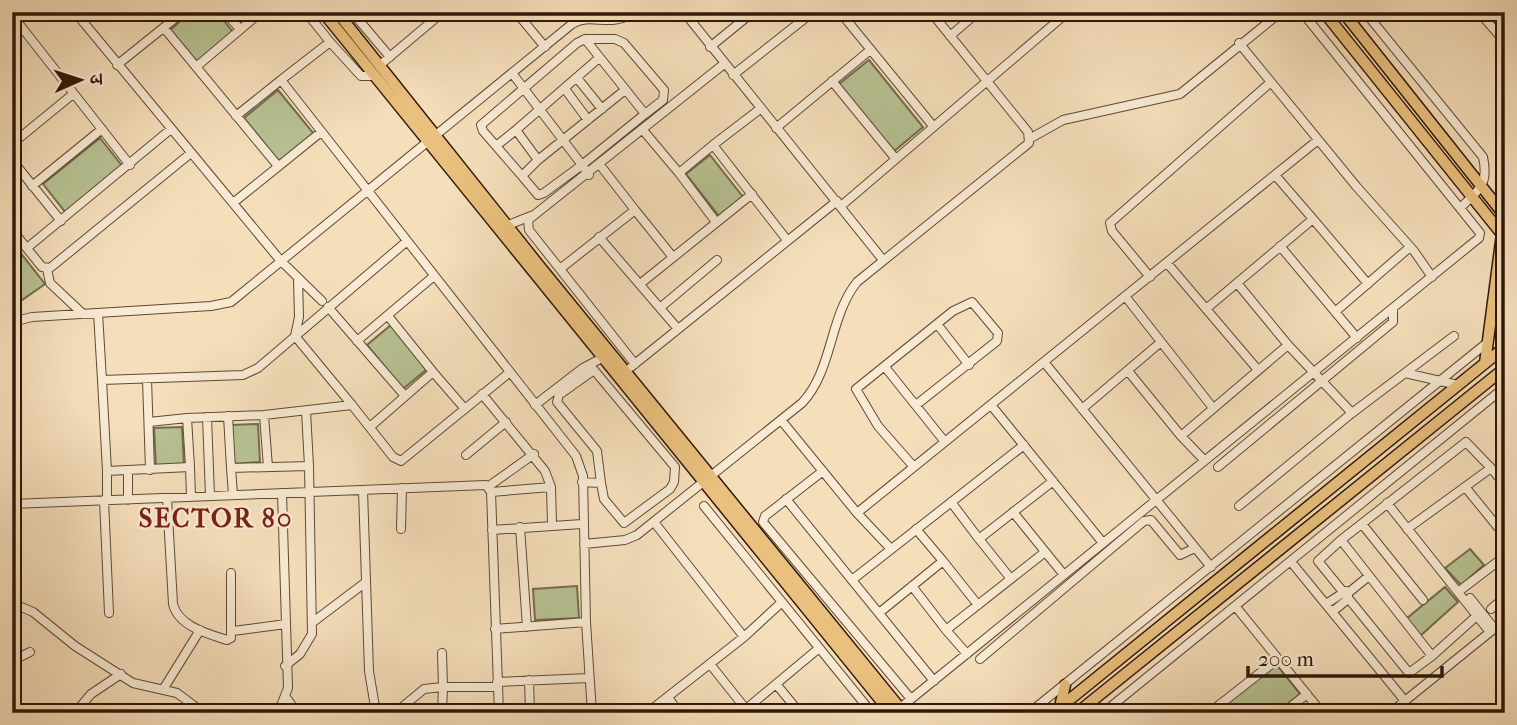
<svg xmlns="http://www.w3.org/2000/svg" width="1517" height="725" font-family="'IM FELL French Canon','Noto Serif Devanagari',serif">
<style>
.green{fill:#b7c293;stroke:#746c4d;stroke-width:2}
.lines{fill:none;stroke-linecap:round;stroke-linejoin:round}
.minor-casing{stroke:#624934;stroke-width:10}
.major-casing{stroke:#311707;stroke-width:13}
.minor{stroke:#f8ead3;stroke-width:8}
.major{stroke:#eac07e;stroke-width:10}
.labels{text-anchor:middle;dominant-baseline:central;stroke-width:5;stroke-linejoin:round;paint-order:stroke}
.district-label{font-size:26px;font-weight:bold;letter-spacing:2px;fill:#7a1f14;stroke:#f8ead3}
</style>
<rect width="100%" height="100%" fill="#f5dfbb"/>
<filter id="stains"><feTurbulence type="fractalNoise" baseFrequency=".00286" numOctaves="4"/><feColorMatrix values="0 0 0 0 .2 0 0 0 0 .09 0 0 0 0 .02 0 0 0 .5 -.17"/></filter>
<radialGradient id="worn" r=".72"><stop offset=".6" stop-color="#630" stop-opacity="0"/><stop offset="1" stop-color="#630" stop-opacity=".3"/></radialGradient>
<!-- green -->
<path class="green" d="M191,12H217L233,32L197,62L170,30Z
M869,60L923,127L893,152L839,84Z
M278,90L314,134L279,162L244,118Z
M100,138L123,167L66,213L43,184Z
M710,155L743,197L719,216L686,174Z
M12,242L45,284L12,307Z
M391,325L427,369L403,389L367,345Z
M258,424L260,462L233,464L231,425Z
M182,427L184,465L156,467L154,428Z
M1470,549L1484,565L1461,585L1445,568Z
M577,586L579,618L535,620L533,589Z
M1445,587L1458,602L1419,637L1406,619Z
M1276,664L1300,694L1276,713H1215Z"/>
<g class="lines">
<!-- minor casing -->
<g class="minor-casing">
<path id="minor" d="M75,12L280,260L322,301
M225,12L239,28
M352,12L390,57
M516,12L545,47
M684,12L883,260
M840,12L933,126
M1365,12L1483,157C1489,185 1479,190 1460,208
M1479,12L1505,42
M12,15L130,165
M83,22L96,12
M164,28L278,166
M950,36L978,12
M585,39H615L624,43L664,90L663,100L645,114
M330,42L361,76H375
M1239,43L1356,186L1414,251L1432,277
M710,47L753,12
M117,65L183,12
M380,65L443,12
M196,67L261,12
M733,75L813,12
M577,78L602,109
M281,80L330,42L306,12
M832,81L895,158
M565,89L588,120
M760,109L713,145L787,240
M236,116L281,80L576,456L583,476L586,622L592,713
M776,128L869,51
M642,129L679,173L713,145
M516,130L599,58
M1031,138L1063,120L1180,94L1281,12
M12,144L73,94
M496,146L516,130L538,160L522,176L538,195L544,193L582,165L512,73
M12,160L61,221
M538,160L625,90
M679,173L716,222
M1275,175L1313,219
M522,176L483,131L481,125L577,43L585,39L645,114L582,165L589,175
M32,186L102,129
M233,203L321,132
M841,206L1068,12
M635,210L672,256
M508,225L531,216
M12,230L42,267L50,268L191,153
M599,237L678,329
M1280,246L1357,338
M27,248L171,129
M1167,263L1258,370
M47,269L50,283L83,314
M560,269L635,210L600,165
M1150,277L1112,231L1110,223L1271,82
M1237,283L1288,345
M640,284L752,194
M1125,296L1213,408
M328,307L405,396
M661,307L717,260
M1206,309L1313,219L1368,284
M1335,312L1410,247
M98,313L102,380L243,375L258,368L406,242
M12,322L32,317L211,306L231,302L572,24C591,12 611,29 634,12
M937,324L969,365
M357,341L434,276
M1044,362L1211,567
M635,364L529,230L528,220L724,64
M631,367L837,201
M885,367L945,442
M1128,371L1181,436L1288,345L1352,413
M433,372L465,409
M1405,373L1458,385
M147,379L150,470
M102,380L107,471L190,467L187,418L264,415L352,405L295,336L299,317L298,279
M482,394L545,471L551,487L552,524
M352,405L393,457L401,461L510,372
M535,405L583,368L602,358
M991,405L1103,543
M1082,409L1161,342
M306,411L309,466
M264,415L268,467
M228,416L231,468L309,466L312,634L300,654L285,666
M207,417L210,496
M781,420L857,513L1318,140
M149,422L187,418
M371,426L433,372L388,316
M1181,436L1204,460
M466,455L506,422
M190,467L191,497
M914,467L878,426L856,389L953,311L972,302L998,333L997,341L916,405
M1218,467L1393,322V309
M231,468L233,495
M107,471V500
M128,471V500
M823,471L765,516L763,522L911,699
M582,482L601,483L604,499L624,523L670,489L674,482L675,467L594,370L559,395L557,402L597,451L601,483
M489,486L534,454
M1466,488L1505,536
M363,490L369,671L376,713
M491,492L551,487
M167,498L173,604C178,626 208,634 227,640L231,638V573
M786,499L934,681
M104,500L109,613
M951,502L979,539L1053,481
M1387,503L1489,631
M12,504L486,485L491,492L499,713
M704,506L872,713
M1239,506L1352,413L1454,336
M1013,512L1064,575
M857,513L891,549
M654,522L744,637L782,602
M1362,524L1423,600
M520,527L527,627
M401,529L402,488
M1407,529L1491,468L1505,485
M492,530L582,524
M979,539L1011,579
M1341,540L1318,561L1409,673L1432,656
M584,544L625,540L637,535L802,403C833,370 829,317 857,282L1029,143L1028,132L931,12
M943,561L978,605
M1292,563L1405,701
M852,580L1024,445
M912,586L946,630L1045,552
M1458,592L1505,556
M1470,598L1494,628
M12,603L33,612L75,646L133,683L177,693L197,708L193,713
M1326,604L1346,591
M1236,607L1322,713
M1491,609L1505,597
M1332,612L1348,599V593L1369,576
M1481,612L1432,656L1341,540L1466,442L1491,468
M879,613L943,561L916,529
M313,622L366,582
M495,629L586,622
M946,630L967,654
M233,631L286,624L282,493
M980,659L1144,521L1151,520L1180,555L1195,548
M12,661L30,652
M710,664L749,713
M529,680L530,713
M497,682L589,678
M776,684L800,713
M164,688L200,630
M286,697L297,713
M668,697L679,713
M900,708L1479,238L1480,233L1302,12
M746,709L818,649
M75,713L91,694L121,674
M278,713L288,688L286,624
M395,713L424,689L443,687L442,653
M442,713L443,687H498
M647,713L744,637
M1029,713L1488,342
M1103,713L1505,387
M1209,713L1278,659
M1283,713L1307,694
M1390,713L1505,620
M1493,713L1505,703"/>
</g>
<!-- major casing -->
<g class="major-casing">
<path id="major" d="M323,12L891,713
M337,12L537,263L904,713
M1324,12L1505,238
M1343,12L1505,216
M1485,363L1502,234
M1060,707L1065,685
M1053,713L1505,347
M1077,713L1505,368"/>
</g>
<!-- minor -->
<use href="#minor" class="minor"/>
<!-- major -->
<use href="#major" class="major"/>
</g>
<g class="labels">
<!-- district labels -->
<g class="district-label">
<text x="216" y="518">SECTOR 80</text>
</g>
</g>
<!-- margin -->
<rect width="1517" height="725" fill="none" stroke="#f5dfbb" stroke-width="42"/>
<rect x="14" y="14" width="1489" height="697" fill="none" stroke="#311707" stroke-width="3.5"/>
<rect x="21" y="21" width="1475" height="683" fill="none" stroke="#311707" stroke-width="2"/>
<!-- north arrow -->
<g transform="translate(80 80) rotate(87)" stroke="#f8ead3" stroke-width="5" paint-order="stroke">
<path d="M0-5L12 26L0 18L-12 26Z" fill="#311707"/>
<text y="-10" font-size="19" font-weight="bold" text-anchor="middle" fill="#311707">उ</text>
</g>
<!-- scale -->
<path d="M1248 666v10h194v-10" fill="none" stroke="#311707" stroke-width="3.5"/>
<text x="1258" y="666" font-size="21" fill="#311707" stroke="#f8ead3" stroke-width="5" paint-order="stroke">200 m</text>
<rect width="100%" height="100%" filter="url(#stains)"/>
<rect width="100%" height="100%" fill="url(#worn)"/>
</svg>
